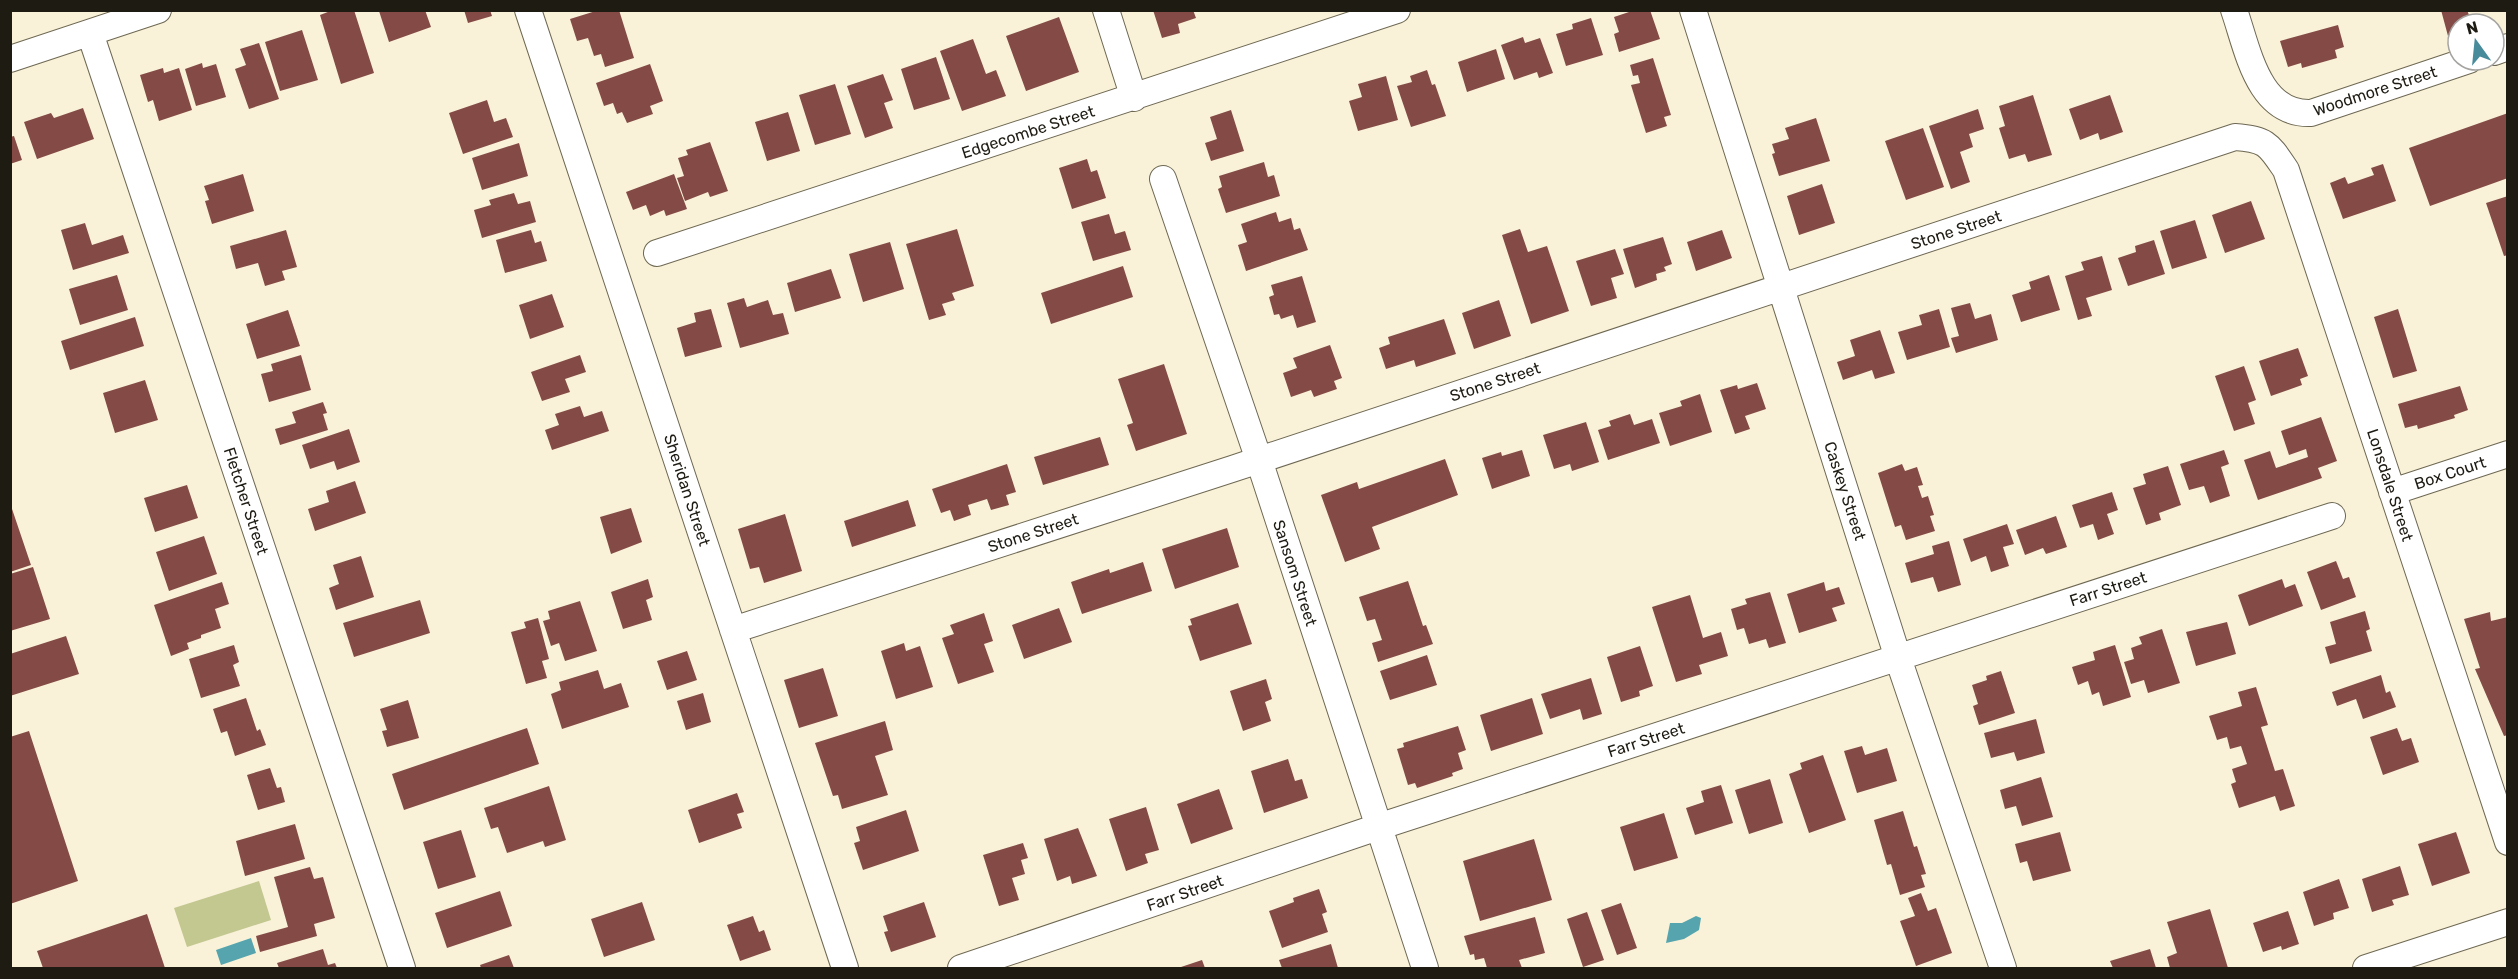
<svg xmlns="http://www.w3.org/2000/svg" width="2518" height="979" font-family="Rubik,sans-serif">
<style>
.green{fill:#c3c790}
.water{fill:#56a5ae}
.building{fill:#844b46}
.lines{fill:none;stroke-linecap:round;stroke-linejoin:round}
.street-casing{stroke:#6e6853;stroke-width:28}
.street{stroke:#fff;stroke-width:26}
.labels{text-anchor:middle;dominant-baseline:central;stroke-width:6;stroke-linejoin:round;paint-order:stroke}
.street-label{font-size:16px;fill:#1e1b13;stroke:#fff}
</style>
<rect width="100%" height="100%" fill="#f9f2d9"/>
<!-- green -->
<path class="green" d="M259,881L271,920L187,947L174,908Z"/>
<!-- water -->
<path class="water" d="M1696,916L1701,918L1699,930L1684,939L1666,943L1670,923H1682Z
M251,938L256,953L221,965L216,950Z"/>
<!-- building -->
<path class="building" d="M333,10H354L374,73L341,84L320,15Z
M425,10L431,27L389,42L379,11Z
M464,10H490L492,16L468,23Z
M599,10H619L634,58L605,67L601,54L594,56L588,38L577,41L570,19Z
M1153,10H1193L1196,18L1178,24L1180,33L1162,38Z
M1635,10H1650L1660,39L1619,52L1614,34L1619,32L1614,17Z
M2441,10H2467L2469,15L2475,14L2478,24H2458V33L2448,36Z
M1059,17L1079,72L1026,91L1006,36Z
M1591,18L1603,55L1566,66L1556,34L1573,29L1572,24Z
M2338,25L2344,47L2335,50L2337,58L2302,68L2301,63L2288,67L2280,41Z
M302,30L318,80L280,91L265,42Z
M1523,37L1525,43L1540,38L1553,73L1539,78L1537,72L1514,80L1501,45Z
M973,39L986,74L996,70L1006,96L962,111L940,51Z
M259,43L279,99L249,109L235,69L246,65L240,49Z
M1496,49L1505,79L1467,92L1458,62Z
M936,57L950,99L914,110L901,69Z
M1653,58L1671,115L1664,117L1667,126L1646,133L1631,85L1640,83L1638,75L1633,76L1630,65Z
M202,63L203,68L216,64L226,97L196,106L185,69Z
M650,64L663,101L650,106L653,114L627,123L622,112L617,114L613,103L604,106L596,83Z
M163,68L164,73L179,68L192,110L159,121L153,100L148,102L140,75Z
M1427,70L1432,85L1435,84L1446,116L1411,127L1397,86L1412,82L1410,76Z
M883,74L893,100L884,103L893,128L865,138L847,86Z
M1386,76L1398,120L1358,131L1349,101L1362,97L1358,84Z
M835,84L851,134L815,145L799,95Z
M2033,95L2052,155L2028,162L2025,154L2009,159L1999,128L2005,126L1999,106Z
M2110,95L2123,132L2100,140L2098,133L2080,140L2069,109Z
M487,100L494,122L506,118L513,137L463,154L449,113Z
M83,108L94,139L37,159L24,122L51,113L54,118Z
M1978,109L1984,129L1969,134L1973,147L1960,152L1970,182L1951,189L1929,126Z
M1231,110L1244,151L1211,161L1205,143L1217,139L1210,117Z
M788,112L800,151L767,161L755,122Z
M2508,113V178L2430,206L2409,148Z
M1816,118L1830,161L1779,176L1772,154L1775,153L1772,144L1789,139L1785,128Z
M1923,128L1944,187L1906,200L1885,141Z
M14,136L22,160L10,164V137Z
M710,142L728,191L710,197L708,192L685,201L677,178L684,176L678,158L688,155L686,150Z
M519,143L528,176L482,190L472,158Z
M1087,159L1091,172L1097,170L1106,198L1072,209L1059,168Z
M1264,162L1268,177L1274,175L1280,196L1226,213L1218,189L1222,187L1219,176Z
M2383,164L2396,201L2343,219L2330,183L2345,177L2348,184L2374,175L2371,168Z
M243,174L254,211L212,224L205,201L209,200L204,186Z
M674,174L687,209L666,216L664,210L650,216L646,205L633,210L626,192Z
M1822,184L1835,223L1799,235L1787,196Z
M514,193L518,204L530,201L536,222L482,238L474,210L491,205L489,200Z
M2508,196V255L2504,256L2486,203Z
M2251,201L2265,239L2225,253L2212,215Z
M1276,212L1279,222L1291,218L1294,230L1300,228L1308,250L1246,271L1238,245L1247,242L1241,224Z
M1109,214L1115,234L1125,231L1131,250L1093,261L1081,222Z
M2195,220L2207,258L2172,269L2160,231Z
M85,223L92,245L123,235L129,253L73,270L61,230Z
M957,229L974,286L952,293L955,300L942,304L946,315L929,320L906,244Z
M1520,229L1528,252L1547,246L1569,311L1531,324L1502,235Z
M286,230L297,267L282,271L285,280L265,286L258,263L236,269L230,246Z
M531,230L535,243L541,241L547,261L505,273L496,240Z
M1722,230L1732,258L1696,271L1687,242Z
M1663,237L1672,264L1664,267L1666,271L1656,274L1657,280L1635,288L1623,249Z
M2154,240L2165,274L2128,286L2118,258L2136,252L2135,246Z
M890,242L904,289L863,302L849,254Z
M1615,249L1624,274L1611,278L1617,298L1591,306L1576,261Z
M2102,256L2112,290L2086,298L2092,316L2078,320L2065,276L2084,270L2081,262Z
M1123,266L1133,297L1051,324L1041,293Z
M831,269L841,298L795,312L787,283Z
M117,275L128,310L80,325L69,289Z
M2049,275L2060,310L2021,322L2012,295L2031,289L2029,282Z
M1302,276L1316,322L1297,328L1293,315L1281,319L1279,314L1274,315L1269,297L1274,295L1271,285Z
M552,294L564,327L530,339L519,305Z
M744,298L747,307L768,300L773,315L783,313L789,334L740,348L727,303Z
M1499,300L1511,336L1474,349L1462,313Z
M1970,303L1975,319L1991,314L1998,340L1956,353L1951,338L1959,336L1951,308Z
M711,309L722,347L685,357L677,328L696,322L694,313Z
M1939,309L1950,347L1907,360L1898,332L1922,325L1919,315Z
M2398,309L2417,371L2393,378L2374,317Z
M288,310L300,346L257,359L246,324Z
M135,317L144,346L70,370L61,341Z
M1444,319L1456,354L1416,367L1414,360L1386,369L1379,348L1390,344L1388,337Z
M1880,330L1895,373L1875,379L1872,370L1843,380L1837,362L1855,356L1850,340Z
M1330,345L1342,378L1334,381L1337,389L1314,397L1311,390L1291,397L1283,373L1297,368L1293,358Z
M2298,348L2308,376L2300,379L2302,385L2271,396L2259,361Z
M301,355L311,390L269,402L261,374L273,371L271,364Z
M580,355L586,372L565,379L570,392L542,401L531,372Z
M1164,364L1187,434L1136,451L1127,425L1133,423L1118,379Z
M2244,366L2256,400L2248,403L2255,424L2234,431L2215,376Z
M145,380L158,420L115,433L103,393Z
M1757,383L1766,409L1745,416L1750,429L1735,434L1720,390L1737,385L1738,389Z
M2460,386L2468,410L2454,415L2455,418L2418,429L2417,425L2405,428L2398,404Z
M1700,394L1712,432L1670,446L1659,413L1682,406L1680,401Z
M323,402L327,413L323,414L328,430L280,445L275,429L296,423L292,412Z
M580,406L584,417L602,411L609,431L552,450L545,430L559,425L555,414Z
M1630,414L1634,425L1652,419L1660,443L1608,460L1598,430L1611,426L1609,421Z
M2321,417L2337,461L2318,468L2322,478L2258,500L2244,460L2270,451L2276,468L2308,457L2306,449L2289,455L2281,431Z
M1586,422L1599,462L1572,471L1570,464L1554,469L1543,435Z
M349,429L360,462L337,470L334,461L310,469L302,445Z
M1100,437L1109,465L1043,485L1034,457Z
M1522,450L1530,476L1492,489L1482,458L1501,452L1502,456Z
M2224,450L2229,464L2221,467L2230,496L2210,503L2204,486L2189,490L2180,464Z
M1445,459L1458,495L1372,527L1380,549L1345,562L1321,495L1357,482L1359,489Z
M1007,464L1016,492L1006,495L1009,505L991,510L987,499L968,505L971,515L954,521L950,510L941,513L932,489Z
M1902,464L1905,471L1917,467L1923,485L1918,486L1922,498L1928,496L1934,515L1930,516L1935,531L1906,540L1901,525L1895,527L1878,473Z
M2168,466L2181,505L2159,513L2161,520L2146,525L2133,488L2146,484L2143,474Z
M355,481L366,513L315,531L308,509L329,502L326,491Z
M187,485L198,518L155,532L144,498Z
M2112,492L2118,510L2107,514L2114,534L2098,540L2093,524L2080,528L2072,505Z
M908,500L916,526L852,547L844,521Z
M10,503L31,565L10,572Z
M631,508L642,542L611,554L600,517Z
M785,514L802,571L764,583L759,567L750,569L738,529Z
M2056,516L2067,547L2046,554L2043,548L2025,555L2016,530Z
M2007,524L2014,544L2003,547L2009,566L1991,572L1986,556L1971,562L1963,539Z
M1227,528L1239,567L1175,589L1162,549Z
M204,536L217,574L169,591L156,552Z
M1949,541L1961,585L1938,592L1933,577L1911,583L1905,563L1934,554L1932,546Z
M361,556L374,597L336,610L329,588L339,584L333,565Z
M2336,561L2343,579L2349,577L2356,597L2321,610L2307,572Z
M1143,562L1152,591L1082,614L1071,582L1109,569L1110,573Z
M33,567L50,619L10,631V574Z
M648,579L653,597L646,600L652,620L623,629L611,592Z
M2282,579L2285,588L2295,584L2303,606L2249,626L2238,595Z
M1408,581L1423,626L1426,625L1433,644L1378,662L1372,643L1382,640L1375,619L1367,621L1359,597Z
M222,582L229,604L215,609L221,628L201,635V638L187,643L189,649L171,656L154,605Z
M1824,582L1826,591L1839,587L1845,604L1832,608L1837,621L1799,633L1787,594Z
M1770,592L1786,643L1769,648L1766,639L1749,644L1744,628L1737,630L1731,609L1747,604L1745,599Z
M1690,595L1703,638L1721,632L1728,656L1699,665L1702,674L1676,682L1652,607Z
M420,600L430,633L354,657L343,623Z
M580,601L597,651L565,661L559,643L551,646L543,621L550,619L548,611Z
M1238,603L1252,644L1200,661L1188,626L1192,625L1190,619Z
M1059,608L1072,642L1024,659L1012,625Z
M2365,611L2370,629L2366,631L2372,651L2330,664L2325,647L2336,644L2330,622Z
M2490,612L2491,621L2508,617V735L2504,736L2475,669L2480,668L2464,619Z
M984,613L993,641L984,644L994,672L958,684L942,638L954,634L950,625Z
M538,618L549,659L542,661L547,678L526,684L511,632L526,628L524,622Z
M2227,622L2236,654L2196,666L2186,632Z
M2162,629L2180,683L2148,693L2144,680L2131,684L2124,662L2134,659L2131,648L2142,644L2139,637Z
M66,636L79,674L10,696V654Z
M904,643L906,651L920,646L933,687L896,699L881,651Z
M234,645L239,662L233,665L240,686L201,698L189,659Z
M2115,645L2131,697L2103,706L2099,692L2092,695L2088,681L2078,685L2072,667L2095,660L2093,652Z
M1640,646L1653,686L1639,691L1640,696L1621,702L1607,657Z
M687,651L697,680L667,690L657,661Z
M1427,655L1437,685L1390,700L1380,671Z
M823,668L838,716L799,728L784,680Z
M598,670L604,689L621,683L629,707L562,729L551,694L561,690L559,682Z
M2001,671L2015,713L1979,725L1973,706L1978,704L1972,685L1987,680L1986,676Z
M2381,675L2386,693L2390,691L2396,707L2363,719L2356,699L2337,706L2332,692Z
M1591,678L1602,714L1583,720L1580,709L1550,719L1541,694Z
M1266,679L1272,699L1265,702L1271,721L1243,731L1230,691Z
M2256,687L2268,725L2261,727L2275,771L2283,769L2295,806L2280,811L2275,796L2239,808L2231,784L2236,782L2232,769L2247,764L2241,746L2230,749L2227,737L2217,740L2209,716L2242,706L2238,692Z
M703,693L711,722L686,730L677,701Z
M246,698L257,731L260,729L266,745L235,756L227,731L221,733L213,709Z
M1532,698L1543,734L1491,751L1480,715Z
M408,700L419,738L387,747L382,731L387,730L380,709Z
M2036,719L2045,753L2017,761L2014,752L1991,758L1984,733Z
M885,721L893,750L875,756L888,795L842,809L838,795L833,796L815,743Z
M1458,726L1466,750L1458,753L1463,769L1452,773L1453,776L1417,788L1415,783L1408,785L1397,749L1404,747L1403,743Z
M527,728L539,764L404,810L392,774Z
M2397,728L2402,741L2411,738L2419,762L2383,775L2370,737Z
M29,731L78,881L10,904V737Z
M1862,746L1865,755L1887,748L1897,781L1857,793L1844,751Z
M1823,755L1846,820L1809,833L1789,774L1802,769L1800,763Z
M1288,759L1295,781L1302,779L1308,798L1264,813L1251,771Z
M270,768L277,788L281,787L285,802L258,810L247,775Z
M2041,777L2053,817L2022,826L2016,806L2005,809L2000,790Z
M1770,779L1783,823L1749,834L1735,790Z
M1721,785L1733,823L1695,835L1686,808L1704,802L1701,791Z
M549,786L566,840L545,847L543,841L507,853L498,827L491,829L484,808Z
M1219,789L1233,829L1191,844L1177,804Z
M737,793L744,812L737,814L742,828L699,843L688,810Z
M1146,807L1159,850L1145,854L1148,863L1126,871L1109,819Z
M906,810L919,851L863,870L854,843L860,841L856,827Z
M1903,811L1914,847L1917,846L1926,874L1921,875L1925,887L1900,895L1891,864L1887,865L1874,820Z
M1664,813L1678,858L1634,871L1620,827Z
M295,824L305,859L245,876L236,841Z
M1078,828L1097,876L1072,884L1070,876L1057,881L1044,839Z
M461,830L476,877L438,889L423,842Z
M2060,832L2071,871L2033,881L2027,861L2020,863L2015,844Z
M2456,832L2470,873L2432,886L2418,844Z
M1534,839L1552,900L1480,921L1463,861Z
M1023,843L1028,858L1021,860L1025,874L1012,878L1019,900L999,906L983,855Z
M2400,866L2409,895L2392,900L2394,905L2372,912L2362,879Z
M310,867L314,879L323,877L335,918L314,924L317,936L260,952L256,936L288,927L274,877Z
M2339,879L2349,908L2333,913L2334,919L2314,926L2303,892Z
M1319,889L1327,912L1322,914L1328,932L1282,948L1269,911L1294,902L1293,898Z
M500,891L512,926L447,948L435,913Z
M1921,893L1928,911L1936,908L1952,953L1916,966L1900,921L1915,916L1908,898Z
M642,902L655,940L604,957L591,919Z
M924,902L936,937L891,952L884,932L888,931L883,916Z
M1621,903L1637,948L1617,955L1601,910Z
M2210,909L2228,968H2170L2167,957L2177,953L2167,922Z
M2288,911L2299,944L2282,950L2281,946L2263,952L2253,923Z
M1587,912L1604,960L1583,967L1567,919Z
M147,914L165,968H43L37,951Z
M753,916L759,932L764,930L771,950L740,961L727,925Z
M1535,917L1545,953L1519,960L1522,968H1487L1484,958L1475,960L1474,954L1470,955L1464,936Z
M1331,944L1338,968H1282L1279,960Z
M323,949L328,965L335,963L337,968H279L277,963Z
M2150,949L2156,968H2113L2110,961Z
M509,955L514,968H481L480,965Z
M1202,960L1205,968H1178Z"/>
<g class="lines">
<!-- street casing -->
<g class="street-casing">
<path id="street" d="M528,10L845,968
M1106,10L1134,98
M1693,10L1898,658L2003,968
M2234,10C2248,50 2258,115 2311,113L2469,60
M90,33L402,968
M2494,52L2508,47
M10,59L158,10
M1163,179L1259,460L1425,968
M657,253L1397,10
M2392,492L2508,454
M733,630L1232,469L2235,137C2267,139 2269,145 2286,170L2508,842
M961,968L1378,827L2332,516
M2366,968L2508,922"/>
</g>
<!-- street -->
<use href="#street" class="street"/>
</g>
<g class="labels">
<!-- street labels -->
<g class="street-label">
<text transform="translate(2375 91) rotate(-18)">Woodmore Street</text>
<text transform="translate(1028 132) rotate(-18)">Edgecombe Street</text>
<text transform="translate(1956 230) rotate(-18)">Stone Street</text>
<text transform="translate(1495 382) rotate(-18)">Stone Street</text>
<text transform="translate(2450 473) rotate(-18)">Box Court</text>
<text transform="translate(2390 485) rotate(72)">Lonsdale Street</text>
<text transform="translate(687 490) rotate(72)">Sheridan Street</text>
<text transform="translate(1845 491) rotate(72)">Caskey Street</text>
<text transform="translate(246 501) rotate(72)">Fletcher Street</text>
<text transform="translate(1033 533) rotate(-18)">Stone Street</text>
<text transform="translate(1295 573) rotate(72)">Sansom Street</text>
<text transform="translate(2108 589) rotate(-18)">Farr Street</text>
<text transform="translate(1646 740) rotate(-18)">Farr Street</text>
<text transform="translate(1185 893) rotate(-19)">Farr Street</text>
</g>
</g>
<!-- border -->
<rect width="2518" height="979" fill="none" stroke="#1e1b13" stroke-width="24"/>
<!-- north arrow -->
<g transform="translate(2476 42) rotate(345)"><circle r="28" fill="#ffffff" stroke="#a5a4a1" stroke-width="1.5"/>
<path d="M0-4.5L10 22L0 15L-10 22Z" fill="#488b9b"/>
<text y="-9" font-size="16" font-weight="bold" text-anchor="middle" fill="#1e1b13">N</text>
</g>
</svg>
